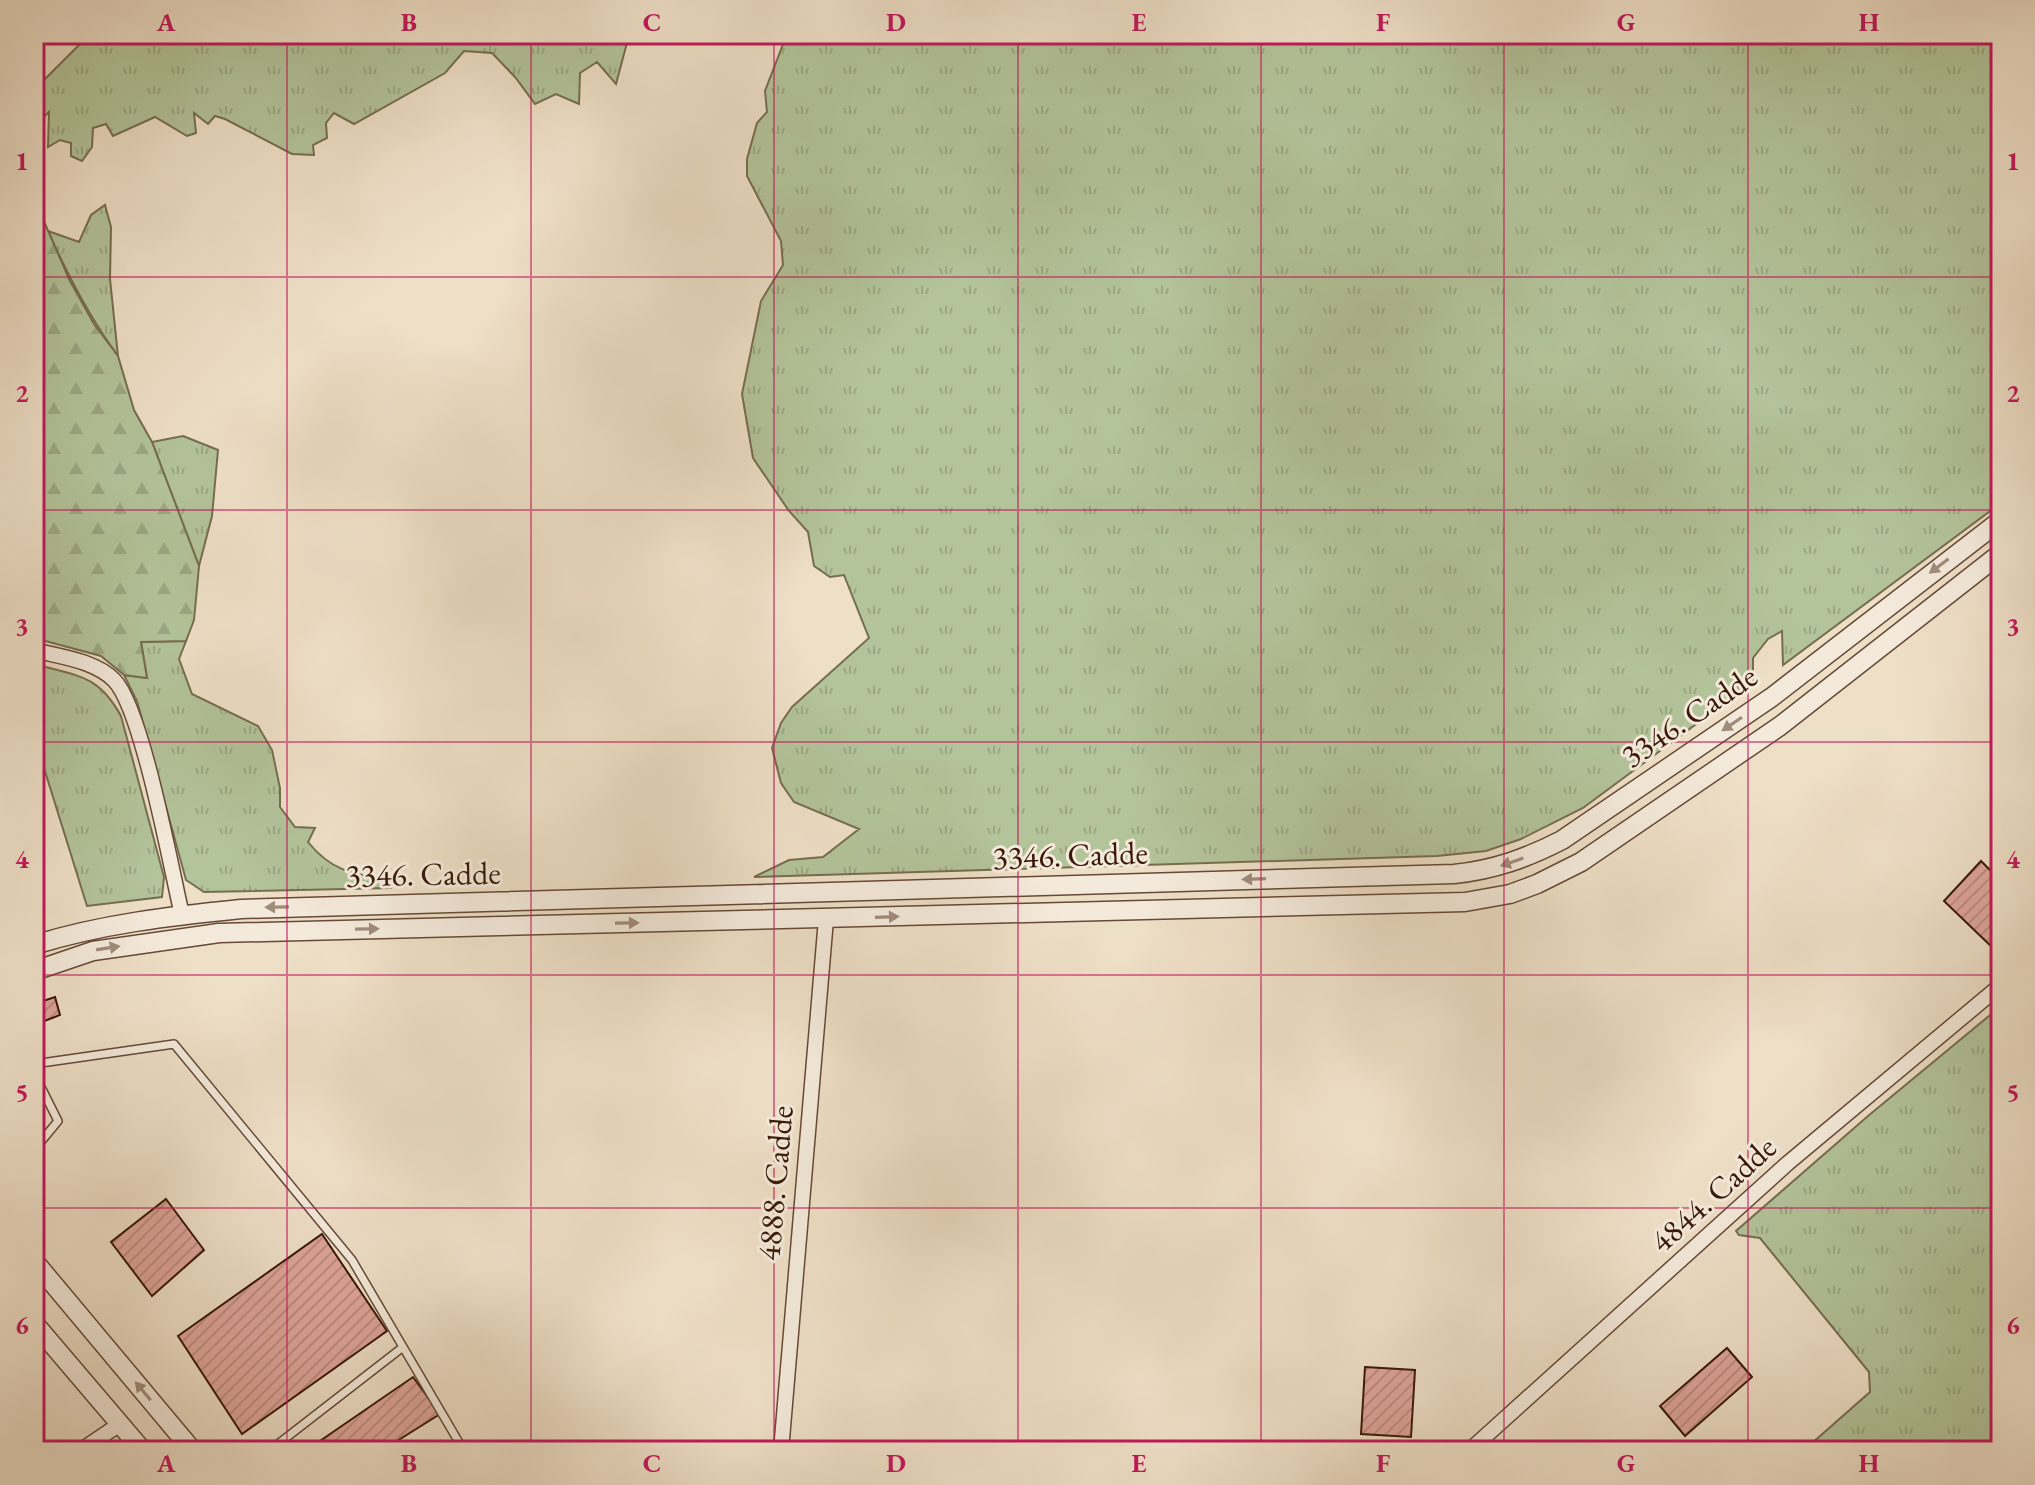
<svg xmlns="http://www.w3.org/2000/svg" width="2035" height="1485" font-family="'EB Garamond',serif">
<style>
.grass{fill:url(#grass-tufts);stroke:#766e50;stroke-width:2}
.forest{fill:url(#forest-firs);stroke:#766e50;stroke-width:2}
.building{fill:url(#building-hatch);stroke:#391807;stroke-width:2}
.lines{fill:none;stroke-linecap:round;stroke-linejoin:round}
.service-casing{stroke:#664a37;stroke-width:10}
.minor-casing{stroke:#664a37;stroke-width:17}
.tertiary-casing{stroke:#664a37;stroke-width:21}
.service{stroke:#f4eadb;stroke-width:7}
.minor{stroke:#f4eadb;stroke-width:14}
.tertiary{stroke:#f4eadb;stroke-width:18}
.oneway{fill:#a08c7c}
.grid{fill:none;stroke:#c2185b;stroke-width:2;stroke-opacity:0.55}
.labels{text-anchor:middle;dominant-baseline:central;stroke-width:6;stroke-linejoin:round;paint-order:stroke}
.street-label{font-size:32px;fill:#391807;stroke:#f4eadb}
.neatline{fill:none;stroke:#c2185b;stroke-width:3}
.grid-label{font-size:26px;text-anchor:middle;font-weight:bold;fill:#c2185b}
</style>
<defs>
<pattern id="grass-tufts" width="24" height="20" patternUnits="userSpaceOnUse" patternTransform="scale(2)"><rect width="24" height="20" fill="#b3c39a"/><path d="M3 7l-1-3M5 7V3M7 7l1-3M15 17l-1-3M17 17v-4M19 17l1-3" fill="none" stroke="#9ba783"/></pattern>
<pattern id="forest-firs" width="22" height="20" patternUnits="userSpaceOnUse" patternTransform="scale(2)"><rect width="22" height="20" fill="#b3c39a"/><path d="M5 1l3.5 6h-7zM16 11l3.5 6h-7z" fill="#9ba783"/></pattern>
<pattern id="building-hatch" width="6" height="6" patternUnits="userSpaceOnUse" patternTransform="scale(2)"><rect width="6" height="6" fill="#dda498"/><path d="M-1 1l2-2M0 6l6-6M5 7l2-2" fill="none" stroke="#be8c82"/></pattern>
</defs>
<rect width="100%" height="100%" fill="#eedfc7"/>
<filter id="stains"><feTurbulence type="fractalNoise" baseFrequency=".0025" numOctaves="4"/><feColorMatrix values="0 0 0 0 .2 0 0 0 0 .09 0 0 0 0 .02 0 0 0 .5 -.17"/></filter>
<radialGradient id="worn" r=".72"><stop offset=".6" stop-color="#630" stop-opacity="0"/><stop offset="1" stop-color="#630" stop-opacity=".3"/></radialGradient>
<!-- grass -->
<path class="grass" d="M90,34H639L628,39L616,84L597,62L580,73L579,104L556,94L535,104L515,77L492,53L464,51L445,73L354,124L334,113L326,123L327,138L313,145L314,155L292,154L225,119L215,116L208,124L194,113L196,133L187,136L155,117L113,136L106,124L93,128L92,147L82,161L71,156V143L60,140L48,147L49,112L38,122C38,150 47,185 39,210L34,213V90Z
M787,34H2001V503L1783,665L1782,631L1768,639L1753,658V682L1583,808L1521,839L1486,851L1437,856L754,877L789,860L823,857L859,829L794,802L781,783L772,748L781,723L792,707L869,638L844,575L830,577L814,566L808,532L789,511L753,458L742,394L761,301L783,265L781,241L747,176V159L757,123L767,112L765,91Z
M105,205L111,227L110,279L118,356C89,317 68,276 48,231L79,242L91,215Z
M183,436L218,450L212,516L199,566L152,442Z
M186,641L179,659L192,694L258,726L272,750L280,788V807L295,827L315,828L308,842C332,872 354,874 391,880L395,882L391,888L204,892L186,880L137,701L124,675L147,678L141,642Z
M34,664C77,676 98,674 121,716L164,877L162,897L87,906L34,736Z
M2001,1006V1451H1803L1870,1392L1869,1372L1760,1238L1739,1235L1736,1231L1868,1116Z"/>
<!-- forest -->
<path class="forest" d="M39,210L70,281L94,324L118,356L134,410L152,442L199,566L194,620L186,641L141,642L147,678L124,675L101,656L34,638V213Z"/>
<!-- building -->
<path class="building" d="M1981,861L2001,881V942L1994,949L1944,901Z
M55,997L60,1015L34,1025V1004Z
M166,1199L204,1250L152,1296L111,1242Z
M322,1234L387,1331L242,1434L178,1336Z
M1727,1348L1752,1377L1685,1436L1660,1406Z
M1365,1367L1415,1370L1411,1437L1361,1434Z
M413,1377L440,1414L381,1451H322L317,1443Z"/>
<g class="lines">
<!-- service casing -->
<g class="service-casing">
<path id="service" d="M34,59L42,34
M34,1064L174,1044L352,1260L464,1451
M34,1073L58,1121L34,1150
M269,1451L403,1347"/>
</g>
<!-- minor casing -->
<g class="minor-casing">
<path id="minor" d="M34,650C60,657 94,660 114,680C142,708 171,868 182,915
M80,1451L120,1424
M781,1451L826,919
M1469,1451L1788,1163L2001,985"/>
</g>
<!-- tertiary casing -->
<g class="tertiary-casing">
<path id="tertiary" d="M34,945C101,924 171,916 241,909L1454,874C1494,870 1527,858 1562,840L1772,697L2001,520
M34,971L93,951L219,933L1465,902L1510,894L1537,884L1581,862L1780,726L2001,553
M34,1261L193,1451
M34,1323L143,1451"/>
</g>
<!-- service -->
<use href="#service" class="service"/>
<!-- minor -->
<use href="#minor" class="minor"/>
<!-- tertiary -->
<use href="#tertiary" class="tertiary"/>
</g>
<!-- one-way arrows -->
<defs><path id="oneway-solid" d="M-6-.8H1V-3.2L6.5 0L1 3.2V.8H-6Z" transform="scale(2)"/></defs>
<g class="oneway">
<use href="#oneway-solid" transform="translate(1939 566) rotate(143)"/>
<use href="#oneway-solid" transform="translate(1732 724) rotate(146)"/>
<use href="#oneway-solid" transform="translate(1512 862) rotate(161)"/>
<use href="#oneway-solid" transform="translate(1254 879) rotate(178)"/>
<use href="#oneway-solid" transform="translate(277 907) rotate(179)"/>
<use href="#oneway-solid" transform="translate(887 917) rotate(-2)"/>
<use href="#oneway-solid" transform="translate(627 923) rotate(-1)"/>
<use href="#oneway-solid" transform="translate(367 929) rotate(-1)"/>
<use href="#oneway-solid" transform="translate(108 948) rotate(-9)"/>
<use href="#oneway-solid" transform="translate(143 1391) rotate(-130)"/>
</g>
<!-- grid -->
<path class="grid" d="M287,34V1451M531,34V1451M774,34V1451M1018,34V1451M1261,34V1451M1504,34V1451M1748,34V1451M34,277H2001M34,510H2001M34,742H2001M34,975H2001M34,1208H2001"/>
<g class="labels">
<!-- street labels -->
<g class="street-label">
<text transform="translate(1689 716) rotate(-34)">3346. Cadde</text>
<text transform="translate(1070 855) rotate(-2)">3346. Cadde</text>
<text transform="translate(423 874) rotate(-1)">3346. Cadde</text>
<text transform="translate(775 1183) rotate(-85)">4888. Cadde</text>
<text transform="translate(1713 1194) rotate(-42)">4844. Cadde</text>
</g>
</g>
<!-- margin -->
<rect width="2035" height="1485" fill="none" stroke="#eedfc7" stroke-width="88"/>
<rect x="44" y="44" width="1947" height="1397" class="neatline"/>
<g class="grid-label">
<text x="166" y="31">A</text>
<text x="409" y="31">B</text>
<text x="652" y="31">C</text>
<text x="896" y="31">D</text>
<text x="1139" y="31">E</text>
<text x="1383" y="31">F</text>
<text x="1626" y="31">G</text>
<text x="1869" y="31">H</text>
<text x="22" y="170">1</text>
<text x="2013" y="170">1</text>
<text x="22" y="402">2</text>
<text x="2013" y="402">2</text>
<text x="22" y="635">3</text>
<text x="2013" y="635">3</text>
<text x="22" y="868">4</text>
<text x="2013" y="868">4</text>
<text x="22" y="1101">5</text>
<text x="2013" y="1101">5</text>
<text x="22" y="1334">6</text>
<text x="2013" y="1334">6</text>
<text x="166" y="1472">A</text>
<text x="409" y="1472">B</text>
<text x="652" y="1472">C</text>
<text x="896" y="1472">D</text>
<text x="1139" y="1472">E</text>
<text x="1383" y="1472">F</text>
<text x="1626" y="1472">G</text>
<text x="1869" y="1472">H</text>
</g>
<rect width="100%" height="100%" filter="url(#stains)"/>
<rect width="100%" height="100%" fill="url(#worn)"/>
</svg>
